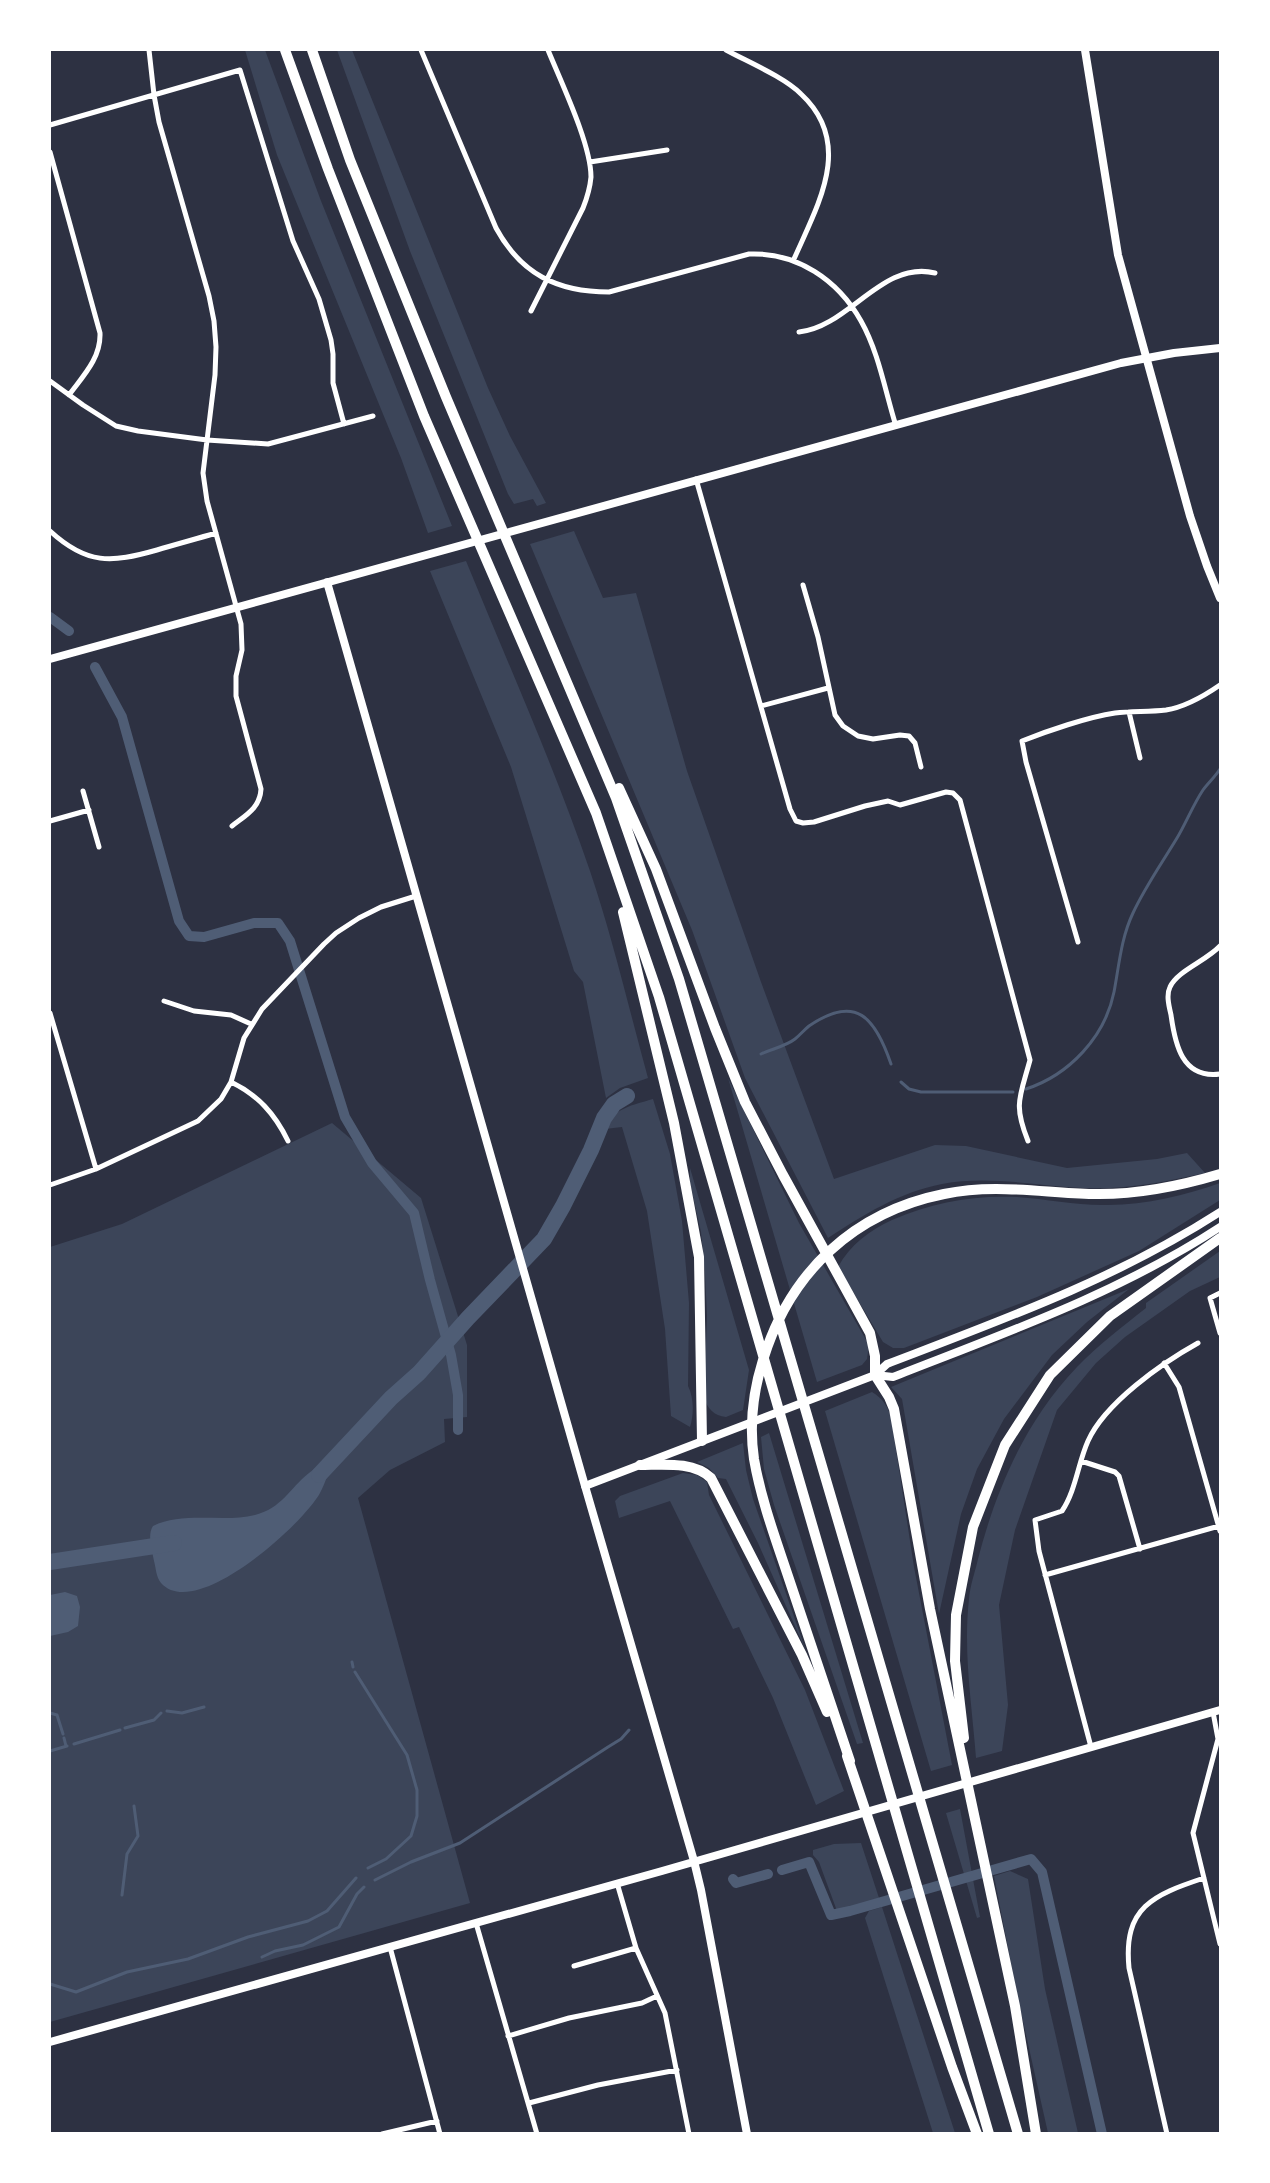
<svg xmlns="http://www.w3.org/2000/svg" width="1270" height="2183" font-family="'Libre Baskerville',serif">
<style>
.green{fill:#3c4559}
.water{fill:#4f5d75}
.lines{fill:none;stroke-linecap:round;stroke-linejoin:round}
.stream{stroke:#4f5d75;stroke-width:3}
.canal{stroke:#4f5d75;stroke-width:10}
.river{stroke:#4f5d75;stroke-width:16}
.minor{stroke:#fff;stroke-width:5}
.secondary{stroke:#fff;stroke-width:8}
.primary{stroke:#fff;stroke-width:8}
.motorway{stroke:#fff;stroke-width:10}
</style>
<rect width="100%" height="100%" fill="#2d3142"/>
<!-- green -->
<path class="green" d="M245,50H265L321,201L452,526L428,533L401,458L277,155Z
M337,50H352L488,388L510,436L546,503L537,506L533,499L514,504L508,494L410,251Z
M574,531L603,598L636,593L687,771L761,982L834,1179L935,1145L966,1146L1067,1168L1157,1159L1187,1153L1205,1173C1163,1182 1126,1190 1083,1188C1036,1186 989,1175 942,1184C900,1192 863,1215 828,1238L745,1078L692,930L530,544Z
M466,561C508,664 554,766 590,871C613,939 629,1009 648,1078L620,1088L606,1098L583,982L574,971L511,767L430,571Z
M728,1078L799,1223L869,1345L867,1359L862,1365L817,1382Z
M653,1099L670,1154L682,1221L689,1303L688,1386C694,1397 694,1415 690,1427L671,1416L665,1329L647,1211L622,1127L605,1129C613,1108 633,1105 653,1099Z
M332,1123L421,1198L467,1345V1417L444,1419L445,1442L390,1470L358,1498L470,1903L50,2022V1247L122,1224Z
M690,1168L749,1370L743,1410L726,1417C714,1416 707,1408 704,1397L707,1316L705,1273L701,1232L690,1183Z
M1220,1183V1200L1139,1251L1037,1297L904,1348H893L883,1342L838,1267C850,1245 870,1230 892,1220C933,1202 973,1195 1017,1197C1048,1199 1078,1206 1108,1205C1146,1205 1186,1195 1220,1183Z
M1220,1251V1277L1190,1291L1125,1337L1096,1363L1057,1410L1015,1530L999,1605L1008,1705L1002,1751L976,1758C972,1705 963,1652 969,1599C970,1586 975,1572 978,1559C996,1489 1026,1420 1077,1367C1098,1345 1122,1327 1146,1308V1303Z
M1129,1289L1087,1322L1052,1355L1004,1419L977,1469L961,1514L939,1614L902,1399L891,1387Z
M872,1392C883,1399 887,1405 891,1417L914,1567L952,1765L931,1771L825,1411Z
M769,1433L863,1743L857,1744L774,1505L764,1469L761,1437Z
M743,1443L746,1470L753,1499L806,1651L758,1543L726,1479L718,1478L709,1468L697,1462Z
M683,1473L697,1475L707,1482L709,1495L805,1690L844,1791L816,1805L773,1698L739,1627L733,1629L670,1501L619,1518L615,1501L620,1496Z
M960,1809L980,1917L977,1918L946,1813Z
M861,1843L879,1898L864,1905L837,1911L819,1862L813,1855V1850L834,1844Z
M1010,1871L1028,1879L1045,1989L1078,2133H1048L1018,1999L994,1876Z
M882,1907L955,2133H933L865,1918L869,1911Z"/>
<!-- water -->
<path class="water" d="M333,1458C329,1470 326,1482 320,1493C303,1524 196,1622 161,1583C156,1577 156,1568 154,1561C152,1550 147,1535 153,1526C183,1511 225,1523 255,1515C282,1508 289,1489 309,1473C316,1467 325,1463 333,1458Z
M65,1592L77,1596L80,1607L78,1626L68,1632L50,1636V1595Z"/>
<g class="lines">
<!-- stream -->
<path class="stream" d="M761,1054C772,1049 786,1046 795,1039C800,1035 804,1030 809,1026C856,994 875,1017 891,1064
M901,1082L909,1089L921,1092H1013
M1026,1089C1069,1075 1105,1037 1114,992C1119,966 1121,938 1133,913C1145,887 1162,863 1177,838C1186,823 1193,805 1203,790C1208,783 1215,777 1220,769
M352,1662L353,1667
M355,1672L407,1755L417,1790V1816L411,1836L386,1859L368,1868
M167,1711L182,1713L204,1707
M50,1713L57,1715L63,1734
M125,1728L154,1720L161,1713
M64,1738L66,1746
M74,1744L120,1730
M50,1751L67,1746
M375,1880L411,1862L460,1843L608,1747L621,1739L629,1730
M122,1895L127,1854L138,1836L134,1806
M262,1957L275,1951L303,1945L339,1927L357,1894L364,1887
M50,1984L76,1992L127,1972L188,1959L248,1937L308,1921L327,1911L356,1878"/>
<!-- canal -->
<path class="canal" d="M50,617L69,631
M95,667L122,717L179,921L189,936L204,937L254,923H278L290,941L345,1117L372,1163L414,1213L430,1280L451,1355L458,1395V1430
M782,1870L809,1862L831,1915L850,1911L1031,1859L1042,1872L1102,2134
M733,1879L736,1883L768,1874"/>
<!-- river -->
<path class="river" d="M319,1475L391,1398L419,1373L468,1318L544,1239L563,1206L591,1150L604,1118L614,1104L627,1096
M50,1562L174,1543"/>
<!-- minor -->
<path class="minor" d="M149,50L154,95L159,122L209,296L214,321L216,347L215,375L203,473L207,501L241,624L242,650L236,676V696L261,789C260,808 246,815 232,826
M421,50L496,228C521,274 557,292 609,292L749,254C797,252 838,280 861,321C879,353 885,391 896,426
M726,50C748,62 784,77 801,94C855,144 817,206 794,259
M50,125L240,70L293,241L319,299L331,340L333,354V383L344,424
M50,152L100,333C101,358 83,376 69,395
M590,162L667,150
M531,311L583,208C587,198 590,188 591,177C591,144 561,82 548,50
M799,332C849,327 882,260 935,273
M50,381L83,405L116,426L138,431L207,440L268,444L373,416
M696,479L790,809L796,821L803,823L814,822L865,806L888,801L900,805L946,792L953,793L960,800L1030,1060C1020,1097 1013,1104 1028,1141
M50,531C87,565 111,563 157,550C177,544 196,539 216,533
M803,585L818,637L835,715L843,726L858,736L873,739L900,735L909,736L915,743L921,767
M761,706L828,688
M1129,712L1140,758
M83,791L99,847
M50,821L89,810
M1078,942L1026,762L1022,741C1047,731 1088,717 1115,713C1132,711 1149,712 1166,710C1186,707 1204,696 1220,685
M1220,946C1206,961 1177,971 1170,987C1166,995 1169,1006 1171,1015C1175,1044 1182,1079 1220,1074
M164,1001L194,1011L231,1015L251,1024
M50,1013L96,1169
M231,1082C258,1095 275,1114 288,1141
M50,1185L96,1169L198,1121L221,1099L231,1082L244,1038L262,1009L324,944L336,933L359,918L381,907L416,896
M1220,1293L1210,1298L1220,1333
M1164,1363L1179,1387L1220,1531
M1081,1461L1115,1472L1119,1476L1140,1549
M1045,1575L1219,1526
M1213,1712L1218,1739L1193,1833L1220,1944
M1091,1747L1039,1551L1035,1520L1062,1511C1076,1490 1078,1463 1088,1441C1105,1403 1162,1363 1198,1343
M617,1883L636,1948L665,2013L689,2134
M476,1923L537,2134
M390,1947L440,2134
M574,1966L636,1948
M508,2036L569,2018L642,2003L657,1996
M529,2103L598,2085L677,2070
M382,2134L437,2121
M1167,2134L1129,1968C1123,1907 1153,1895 1204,1878"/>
<!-- secondary -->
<path class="secondary" d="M327,582L585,1486
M50,659L1121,363L1174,353L1220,348
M694,1861L701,1890L747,2134"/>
<!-- primary -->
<path class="primary" d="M1085,50L1118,255L1190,516L1207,566L1220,598
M875,1375L893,1377C1005,1333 1119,1293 1220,1227
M694,1861L585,1486L875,1375L887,1364C1002,1320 1116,1279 1220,1212
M50,2042L662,1871L1220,1710"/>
<!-- motorway -->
<path class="motorway" d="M285,50L328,169L424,416L596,813L659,997L989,2134
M312,50L350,160L446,397L616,798L679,979L1018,2134
M619,788L656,869L715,1028L745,1102L783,1175L870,1333L875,1356V1375L889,1397L894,1409L930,1609L1015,2006L1036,2134
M623,912L674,1123L699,1257L702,1441
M640,1465C663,1465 693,1461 711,1478L802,1655L827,1712
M964,1738L955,1661L956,1615L973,1527L1005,1445L1050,1375L1110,1316L1220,1238
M847,1756L952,2067L977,2134
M850,1761C830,1701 810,1640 789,1579C776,1540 761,1500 754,1459C749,1425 753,1392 763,1360C790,1272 854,1212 944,1194C994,1183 1043,1193 1093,1194C1136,1195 1180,1186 1220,1174"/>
</g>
<!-- border -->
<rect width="1270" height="2183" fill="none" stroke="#ffffff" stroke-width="102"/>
</svg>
